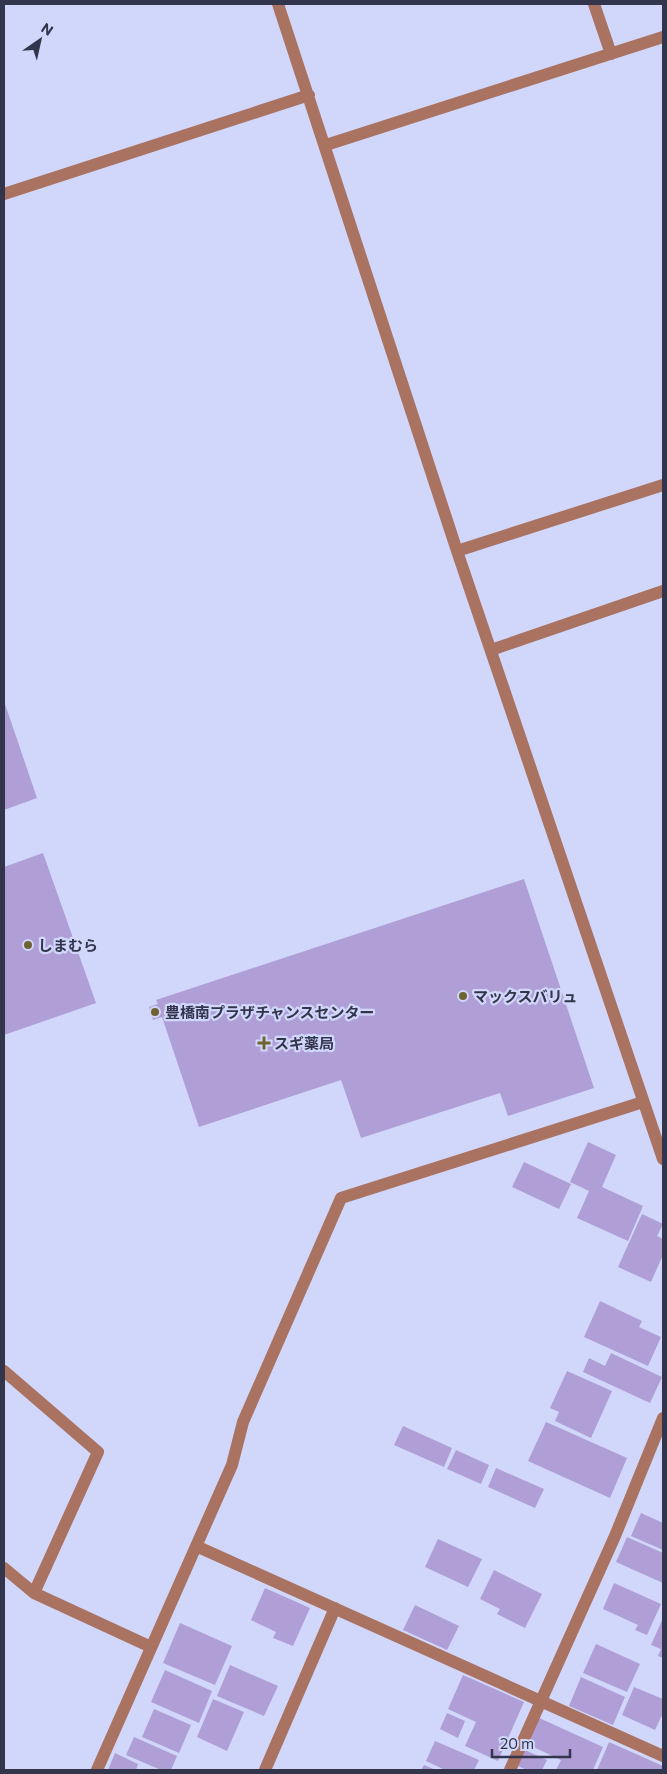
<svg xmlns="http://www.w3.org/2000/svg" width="667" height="1774" font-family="Commissioner,'Noto Sans JP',sans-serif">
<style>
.building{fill:#af9fd6}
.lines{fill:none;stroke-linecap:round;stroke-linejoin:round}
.minor{stroke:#aa7261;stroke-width:12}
.poi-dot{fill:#6f6431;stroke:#d1d7fa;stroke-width:2}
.labels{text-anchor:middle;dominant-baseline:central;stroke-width:4.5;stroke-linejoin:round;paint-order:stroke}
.poi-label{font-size:15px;font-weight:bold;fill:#32354b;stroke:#d1d7fa;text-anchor:start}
</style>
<rect width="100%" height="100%" fill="#d1d7fa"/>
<!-- building -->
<path class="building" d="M4,701L37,798L4,810Z
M43,853L96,1003L4,1035V867Z
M524,879L594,1088L508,1116L500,1093L361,1138L341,1080L199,1127L162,1017L153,1020L149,1007L158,1004L156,1000Z
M588,1142L616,1155L602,1187L643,1206L628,1241L577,1218L589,1191L570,1182Z
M524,1162L571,1184L559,1209L512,1187Z
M642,1214L663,1224L657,1236L663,1239V1255L651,1282L618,1267Z
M600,1301L642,1321L639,1327L661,1337L648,1366L584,1337Z
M611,1353L662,1377L650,1403L583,1372L589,1358L605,1366Z
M567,1371L612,1391L591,1438L555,1421L559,1412L550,1408Z
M546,1422L627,1458L610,1498L528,1461Z
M403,1426L452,1448L444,1467L394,1445Z
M456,1450L489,1465L481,1484L447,1469Z
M496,1468L544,1489L535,1508L488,1487Z
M641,1513L663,1523V1550L631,1536Z
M627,1537L663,1553V1583L616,1562Z
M438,1539L482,1559L468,1587L425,1567Z
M494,1570L542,1594L525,1628L497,1614L500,1609L480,1599Z
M614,1583L661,1604L647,1635L635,1630L638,1625L603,1609Z
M265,1588L310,1608L293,1646L273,1638L276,1632L251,1620Z
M415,1605L459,1626L447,1650L403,1630Z
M663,1618V1658L658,1656L661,1649L651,1645Z
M180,1623L232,1646L215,1685L163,1663Z
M596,1644L640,1664L627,1692L583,1673Z
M230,1665L278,1686L264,1716L217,1696Z
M165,1670L212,1691L199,1723L151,1702Z
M463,1675L524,1702L498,1761L465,1746L476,1722L448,1709Z
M581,1677L625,1697L613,1725L569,1706Z
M634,1687L663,1699V1713L655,1730L622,1715Z
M213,1699L244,1712L227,1751L197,1737Z
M154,1709L191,1725L179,1753L142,1737Z
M447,1713L465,1721L458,1738L440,1729Z
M537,1717L603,1747L593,1770H556L561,1760L525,1743Z
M134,1737L177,1756L171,1770H161L126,1755Z
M435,1741L479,1760L474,1770H445L426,1761Z
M609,1742L663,1766L662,1770H597Z
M525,1750L547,1760L542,1770H527L518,1766Z
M115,1753L138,1764L136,1770H108Z
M424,1765L436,1770H421Z"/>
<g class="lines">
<!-- minor -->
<path class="minor" d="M278,4L457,551L663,1159
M594,4L611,54
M326,145L663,37
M4,194L309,95
M457,551L663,485
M491,650L663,591
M4,1371L98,1452L34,1593
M196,1546L663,1756
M4,1568L34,1593L151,1647
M97,1770L232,1465L243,1422L341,1198L643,1102
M265,1770L335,1608
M510,1770L615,1536L663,1418"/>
</g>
<!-- markers -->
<g class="poi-dot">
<circle cx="28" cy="945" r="5"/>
<circle cx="463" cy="996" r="5"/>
<circle cx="155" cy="1012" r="5"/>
<path d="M261.5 1035.5h5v5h5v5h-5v5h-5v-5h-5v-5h5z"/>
</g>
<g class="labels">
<!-- poi labels -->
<g class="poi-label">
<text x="38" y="945">しまむら</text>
<text x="473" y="996">マックスバリュ</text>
<text x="165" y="1012">豊橋南プラザチャンスセンター</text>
<text x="274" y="1043">スギ薬局</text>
</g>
</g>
<!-- border -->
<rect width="667" height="1774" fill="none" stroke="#32354b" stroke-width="10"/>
<!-- north arrow -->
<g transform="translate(40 40) rotate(34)" stroke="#d1d7fa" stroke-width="4" paint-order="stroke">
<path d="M0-4L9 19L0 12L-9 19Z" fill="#32354b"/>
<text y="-8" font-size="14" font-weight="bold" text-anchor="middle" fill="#32354b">N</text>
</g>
<!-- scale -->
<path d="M492 1749v8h78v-8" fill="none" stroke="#32354b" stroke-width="2.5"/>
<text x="500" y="1749" font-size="15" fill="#32354b" stroke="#d1d7fa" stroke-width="4" paint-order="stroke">20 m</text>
</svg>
